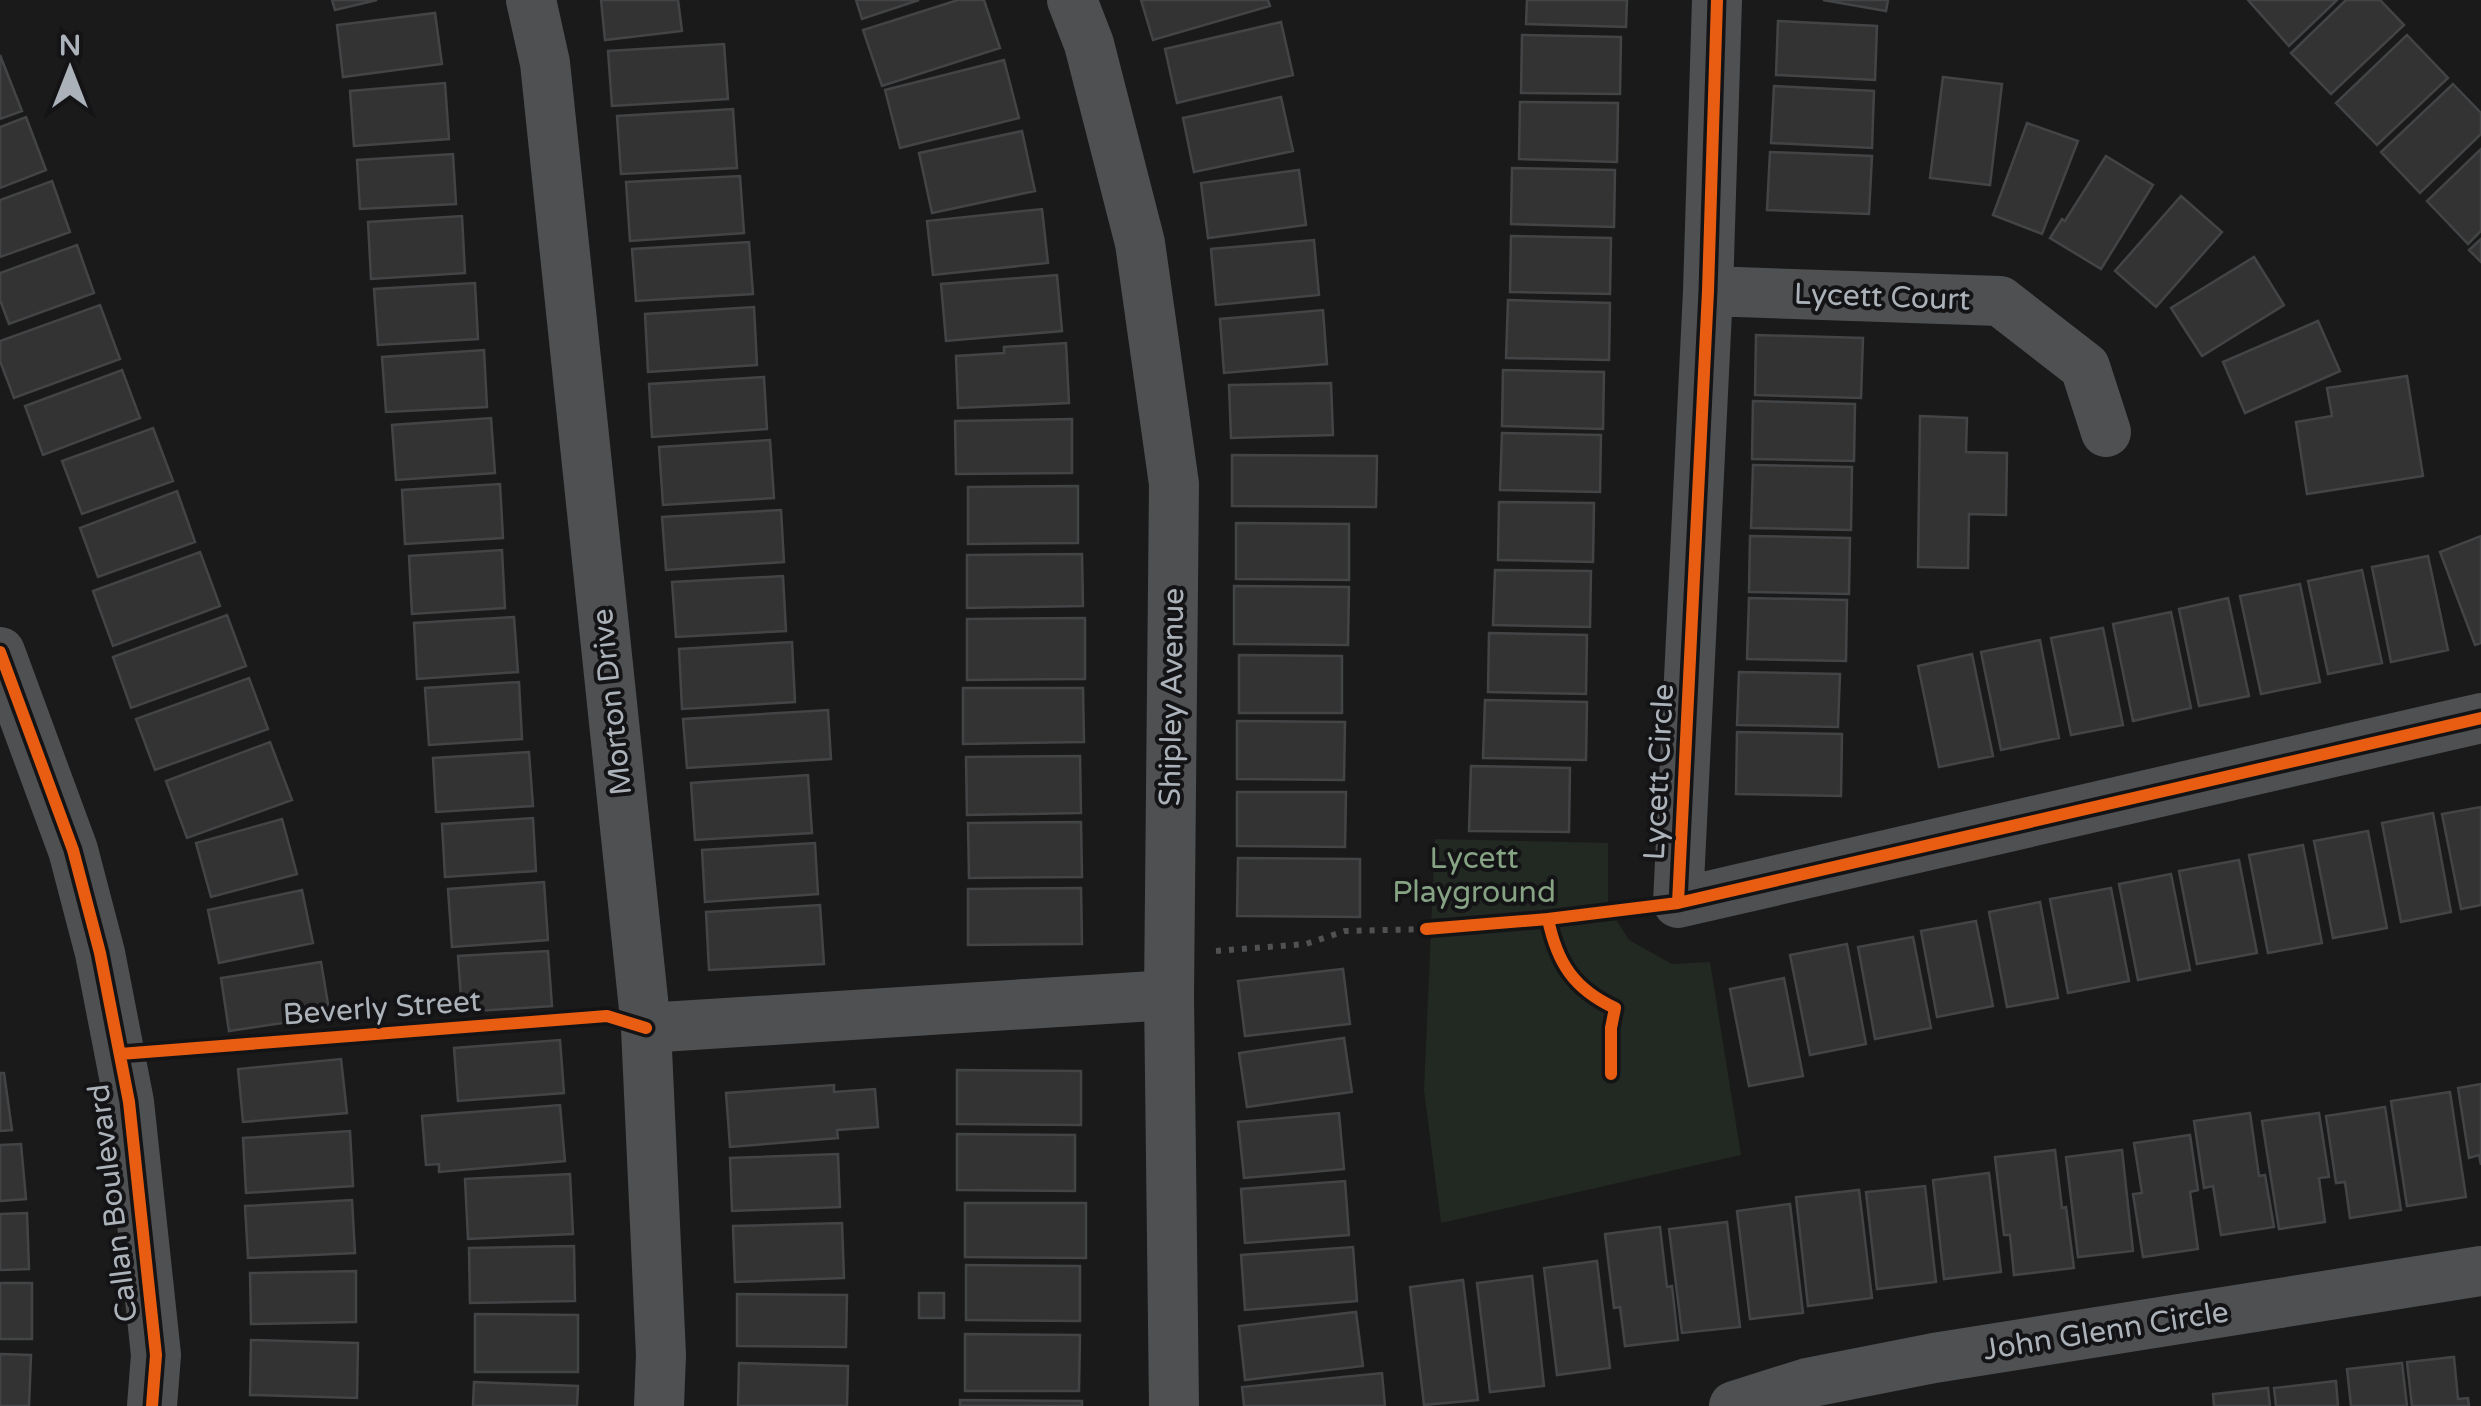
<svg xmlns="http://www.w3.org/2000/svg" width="2481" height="1406" font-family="'Varela Round',sans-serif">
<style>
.green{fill:#222822}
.building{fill:#333334;stroke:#424446;stroke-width:2.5}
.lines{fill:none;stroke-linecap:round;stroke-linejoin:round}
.path{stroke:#505153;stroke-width:6;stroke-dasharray:5 8;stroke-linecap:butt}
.minor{stroke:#4e5052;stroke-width:50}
.cycleway-casing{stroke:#141416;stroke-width:19}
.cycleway{stroke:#e95d12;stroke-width:12}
.labels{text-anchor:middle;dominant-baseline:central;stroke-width:8;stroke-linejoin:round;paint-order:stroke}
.street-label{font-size:30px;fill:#acb2b9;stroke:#141416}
.park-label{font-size:30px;fill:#86a384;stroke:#141416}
</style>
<rect width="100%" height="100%" fill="#1a1a1a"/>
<!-- green -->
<path class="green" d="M1435,839L1608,843V907L1629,940L1672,964L1710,962L1741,1155L1441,1223L1424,1090Z"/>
<!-- building -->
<path class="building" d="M332,0H377L335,10Z
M601,0H678L682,31L605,40Z
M856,0H919L862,19Z
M958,0H984L1000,48L882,86L863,30Z
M1141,0H1268L1270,6L1153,40Z
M1527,0H1627L1626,27L1526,24Z
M1823,0H1888L1886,11Z
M2248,0H2337L2289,46Z
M2346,0H2380L2404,25L2331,94L2291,53Z
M435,13L442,64L343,77L337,25Z
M1778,21L1877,26L1875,80L1776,75Z
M1281,22L1293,75L1177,103L1165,49Z
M1522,35L1621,37L1620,94L1521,93Z
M2407,35L2448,78L2377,145L2336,103Z
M724,44L728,99L612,106L608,51Z
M0,55L22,111L0,119Z
M1004,60L1019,118L900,148L885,90Z
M1943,77L2002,84L1990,185L1930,178Z
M445,83L449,139L354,146L350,91Z
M2453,84L2481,113V134L2420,193L2381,152Z
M1774,86L1874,91L1872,148L1771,143Z
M1281,97L1293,151L1194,172L1183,118Z
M1520,102L1618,103L1617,162L1519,159Z
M733,109L737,168L621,174L617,116Z
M26,117L46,170L0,188V127Z
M2027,123L2078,141L2042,234L1993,215Z
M1022,131L1035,191L932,213L919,153Z
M2481,149V231L2468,244L2427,201Z
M1770,152L1872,156L1869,214L1767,210Z
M453,154L456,204L360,209L357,160Z
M2106,156L2153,185L2101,269L2050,238L2062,219L2065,221Z
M1512,168L1615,170L1614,227L1511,224Z
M1299,170L1306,225L1208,238L1201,183Z
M740,176L744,233L630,241L626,182Z
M52,181L70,232L0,257V200Z
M2181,196L2222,232L2156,307L2115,271Z
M1042,209L1048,263L933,275L927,221Z
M462,216L465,273L371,279L368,222Z
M1511,236L1611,238L1610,294L1510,292Z
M2481,239V262L2469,250Z
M1314,240L1319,295L1216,305L1211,249Z
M749,242L753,294L636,301L632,249Z
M77,245L94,293L9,324L0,300V273Z
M2254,257L2284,305L2202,356L2171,308Z
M1057,275L1062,331L946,341L941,284Z
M475,283L478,339L378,345L374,289Z
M1508,300L1610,303L1609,360L1506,358Z
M100,305L120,359L14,398L0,361V341Z
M754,307L757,365L648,372L645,314Z
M1323,310L1327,364L1224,373L1220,319Z
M2318,321L2340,371L2245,413L2223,362Z
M1756,335L1863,338L1861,398L1755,395Z
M1066,343L1069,403L958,408L956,356L1004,353V347Z
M484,350L487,407L386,412L382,357Z
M122,370L140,418L43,455L25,406Z
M1503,370L1604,372L1603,429L1502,426Z
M2407,376L2423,476L2307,494L2296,422L2332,416L2327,388Z
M764,377L767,429L652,437L649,384Z
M1331,383L1333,435L1231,438L1229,385Z
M1753,401L1855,404L1854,461L1752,459Z
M1920,416L1967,418L1966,452L2007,453L2006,515L1969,514L1968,568L1918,567Z
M491,418L495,473L396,480L392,425Z
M1072,419V473L956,474L955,421Z
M153,428L173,481L82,514L62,461Z
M1502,433L1601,435L1600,492L1500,490Z
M770,440L774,498L663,505L659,447Z
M1232,455L1377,456L1376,507L1232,506Z
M1753,465L1852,467L1851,530L1751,528Z
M500,484L503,538L405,544L402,490Z
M1078,486V543L968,544V487Z
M177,491L195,542L98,577L80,528Z
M1499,502L1594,503L1593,562L1498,560Z
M781,510L784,562L666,570L662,517Z
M1236,523L1349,524V580L1236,579Z
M1750,536L1850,538L1849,594L1749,592Z
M2481,536V643L2475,645L2440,552Z
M502,550L505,608L412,614L409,556Z
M200,552L220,606L113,646L93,591Z
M1082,554L1083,606L967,608V555Z
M2428,556L2448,650L2391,662L2372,567Z
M1495,570L1591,571L1590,627L1493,625Z
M2362,570L2382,663L2328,674L2308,581Z
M783,576L786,631L676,637L672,582Z
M2300,584L2320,682L2261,694L2240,596Z
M1234,586L1349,587L1348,645L1234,644Z
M1749,598L1847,600L1846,661L1747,659Z
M2228,598L2249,696L2199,706L2179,609Z
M2171,612L2191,708L2133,721L2113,624Z
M227,615L246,666L131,708L113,657Z
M514,617L518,672L417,679L414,623Z
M1085,618V679L967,680V619Z
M2103,628L2123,725L2071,735L2051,638Z
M1489,633L1587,635L1586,694L1488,692Z
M2040,640L2059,738L2001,750L1981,652Z
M792,642L795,702L682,709L679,649Z
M1972,654L1993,756L1939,767L1918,666Z
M1239,655L1342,656V713H1239Z
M1739,672L1840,674L1838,727L1737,725Z
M249,678L268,729L155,770L136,719Z
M519,682L522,739L429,745L425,688Z
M963,688H1083L1084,742L963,744Z
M1485,700L1587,702L1586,760L1483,758Z
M828,710L831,759L687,768L683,719Z
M1237,721L1345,722L1344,780L1237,779Z
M1737,732L1842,734L1841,796L1736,794Z
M270,742L292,800L187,838L166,781Z
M529,752L533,806L436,812L433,758Z
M1080,756L1081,813L967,815L966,757Z
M1471,766L1570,768L1569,832L1469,831Z
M808,775L812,833L695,840L691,783Z
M1237,792H1346L1345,847L1237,846Z
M2481,807V905L2461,909L2442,814Z
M2433,813L2451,912L2401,922L2382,823Z
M533,818L536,871L445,877L442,824Z
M282,819L297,874L211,897L196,843Z
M1081,822L1082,877L969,878L968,823Z
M2368,831L2387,928L2333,938L2314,841Z
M815,843L818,894L705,902L702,850Z
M2303,845L2322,943L2268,953L2249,855Z
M1238,858L1360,859V917L1237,916Z
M2239,860L2257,953L2197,964L2179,871Z
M2171,874L2190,970L2138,980L2119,884Z
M544,882L548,940L452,947L448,889Z
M1081,888L1082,944L968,945V889Z
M2111,888L2129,981L2068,993L2050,899Z
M302,890L313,943L219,963L208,910Z
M2040,902L2058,998L2007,1007L1989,912Z
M820,905L824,964L709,970L706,912Z
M1976,921L1993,1006L1937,1017L1921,931Z
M1913,937L1931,1028L1875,1039L1858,947Z
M1847,944L1866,1044L1810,1055L1790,955Z
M548,951L552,1006L462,1012L458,956Z
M321,962L330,1016L229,1031L221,978Z
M1343,969L1350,1024L1245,1036L1238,981Z
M1784,978L1803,1076L1749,1086L1730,989Z
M1344,1038L1352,1092L1247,1107L1239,1053Z
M560,1040L564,1093L458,1101L454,1048Z
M341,1059L347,1113L243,1122L238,1069Z
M957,1070L1081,1071V1125L957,1124Z
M0,1073H4L12,1130L0,1131Z
M2481,1084V1165L2479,1155L2469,1158L2458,1088Z
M834,1085V1092L875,1089L878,1127L837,1130L838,1138L730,1147L726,1093Z
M2450,1092L2466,1197L2407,1206L2391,1101Z
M560,1105L565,1161L439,1172V1164L426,1165L422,1116Z
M2385,1107L2401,1210L2350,1218L2345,1182L2336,1183L2326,1116Z
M1339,1113L1344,1169L1244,1178L1238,1122Z
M2250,1113L2259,1176L2265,1175L2274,1227L2221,1235L2213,1186L2204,1188L2194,1121Z
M2319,1113L2329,1177L2319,1178L2325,1222L2279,1229L2262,1121Z
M350,1131L353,1186L246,1193L243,1138Z
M957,1134L1075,1135V1191L957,1190Z
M2190,1135L2198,1190L2190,1192L2198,1249L2143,1257L2133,1194L2142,1193L2134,1143Z
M21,1144L26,1199L0,1201V1145Z
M2055,1150L2062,1208L2066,1207L2074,1268L2014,1275L2010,1235H2004L1995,1157Z
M2122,1150L2133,1251L2078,1257L2066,1157Z
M838,1154L840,1207L732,1211L730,1158Z
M1989,1173L2001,1272L1944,1279L1933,1180Z
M570,1174L573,1234L468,1239L465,1179Z
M1345,1181L1349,1235L1245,1243L1241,1189Z
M1925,1186L1936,1282L1877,1289L1866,1192Z
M1859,1190L1872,1298L1808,1306L1796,1197Z
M352,1200L355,1253L248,1258L245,1206Z
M965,1203H1086V1258L965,1257Z
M1790,1204L1803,1313L1750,1319L1737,1211Z
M27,1213L29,1269L0,1270V1214Z
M1727,1222L1740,1327L1682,1333L1669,1229Z
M842,1223L844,1278L735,1282L733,1226Z
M1660,1227L1667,1287L1672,1286L1678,1340L1625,1346L1620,1307L1614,1308L1605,1234Z
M574,1246L575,1301L470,1303L469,1248Z
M1353,1247L1357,1301L1245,1310L1241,1255Z
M1597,1261L1610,1368L1557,1375L1544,1268Z
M966,1265L1080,1266V1321L966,1320Z
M356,1271V1322L251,1324L250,1273Z
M1532,1276L1544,1386L1490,1392L1477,1283Z
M1463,1280L1478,1400L1424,1405L1410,1287Z
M0,1283H32V1339H0Z
M919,1293H944V1318H919Z
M737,1294L847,1295L846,1347L737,1346Z
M1356,1312L1363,1366L1245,1380L1239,1326Z
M475,1314L578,1315V1372H475Z
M965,1334L1080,1335L1079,1391H965Z
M251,1340L358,1343L357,1398L250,1395Z
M0,1354L31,1355L29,1406H0Z
M2454,1357L2458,1399L2468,1398L2469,1406H2412L2407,1362Z
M739,1363L848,1366L847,1406H738Z
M2402,1363L2407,1406H2351L2347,1369Z
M1382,1373L1385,1406H1244L1242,1387Z
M2336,1381L2338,1406H2276L2274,1388Z
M474,1382L578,1386L577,1406H473Z
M2268,1388L2270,1406H2214L2213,1394Z
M960,1400L1082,1401V1406H960Z"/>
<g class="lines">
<!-- path -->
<path class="path" d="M1216,951L1306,944L1345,931L1426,929"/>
<!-- minor -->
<path class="minor" d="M531,0L545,63L646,1028L661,1355L659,1406
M1072,0L1089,44L1140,243L1174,484L1169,995L1174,1406
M1717,0L1708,291L1678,903L2481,718
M1708,291L2000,301L2085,367L2106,432
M0,652L73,850L100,953L129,1102L156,1355L152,1406
M646,1028L1169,995
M1734,1406L1807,1383L1934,1358L2481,1271"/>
<!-- cycleway casing -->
<g class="cycleway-casing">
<path id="cycleway" d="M1717,0L1708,291L1678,903L2481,718
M0,652L73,850L100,953L129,1102L156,1355L152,1406
M1548,919C1557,963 1574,989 1615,1008L1611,1028V1074
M1426,929L1548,919L1678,903
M120,1054L607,1016L646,1028"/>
</g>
<!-- cycleway -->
<use href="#cycleway" class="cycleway"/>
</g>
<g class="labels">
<!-- street labels -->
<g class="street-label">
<text transform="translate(1882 297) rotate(2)">Lycett Court</text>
<text transform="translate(1172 697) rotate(-89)">Shipley Avenue</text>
<text transform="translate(612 702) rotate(-96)">Morton Drive</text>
<text transform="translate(1659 772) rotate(-87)">Lycett Circle</text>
<text transform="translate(382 1008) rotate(-4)">Beverly Street</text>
<text transform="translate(113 1203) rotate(-97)">Callan Boulevard</text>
<text transform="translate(2106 1331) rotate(-9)">John Glenn Circle</text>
</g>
<!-- park labels -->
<g class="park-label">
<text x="1474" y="858">Lycett<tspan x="1474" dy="34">Playground</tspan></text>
</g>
</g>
<!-- north arrow -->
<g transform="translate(70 70)" stroke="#141416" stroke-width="8" paint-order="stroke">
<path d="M0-8L18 38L0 25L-18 38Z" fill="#acb2b9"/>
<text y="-15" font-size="28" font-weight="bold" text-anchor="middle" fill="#acb2b9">N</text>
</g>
</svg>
